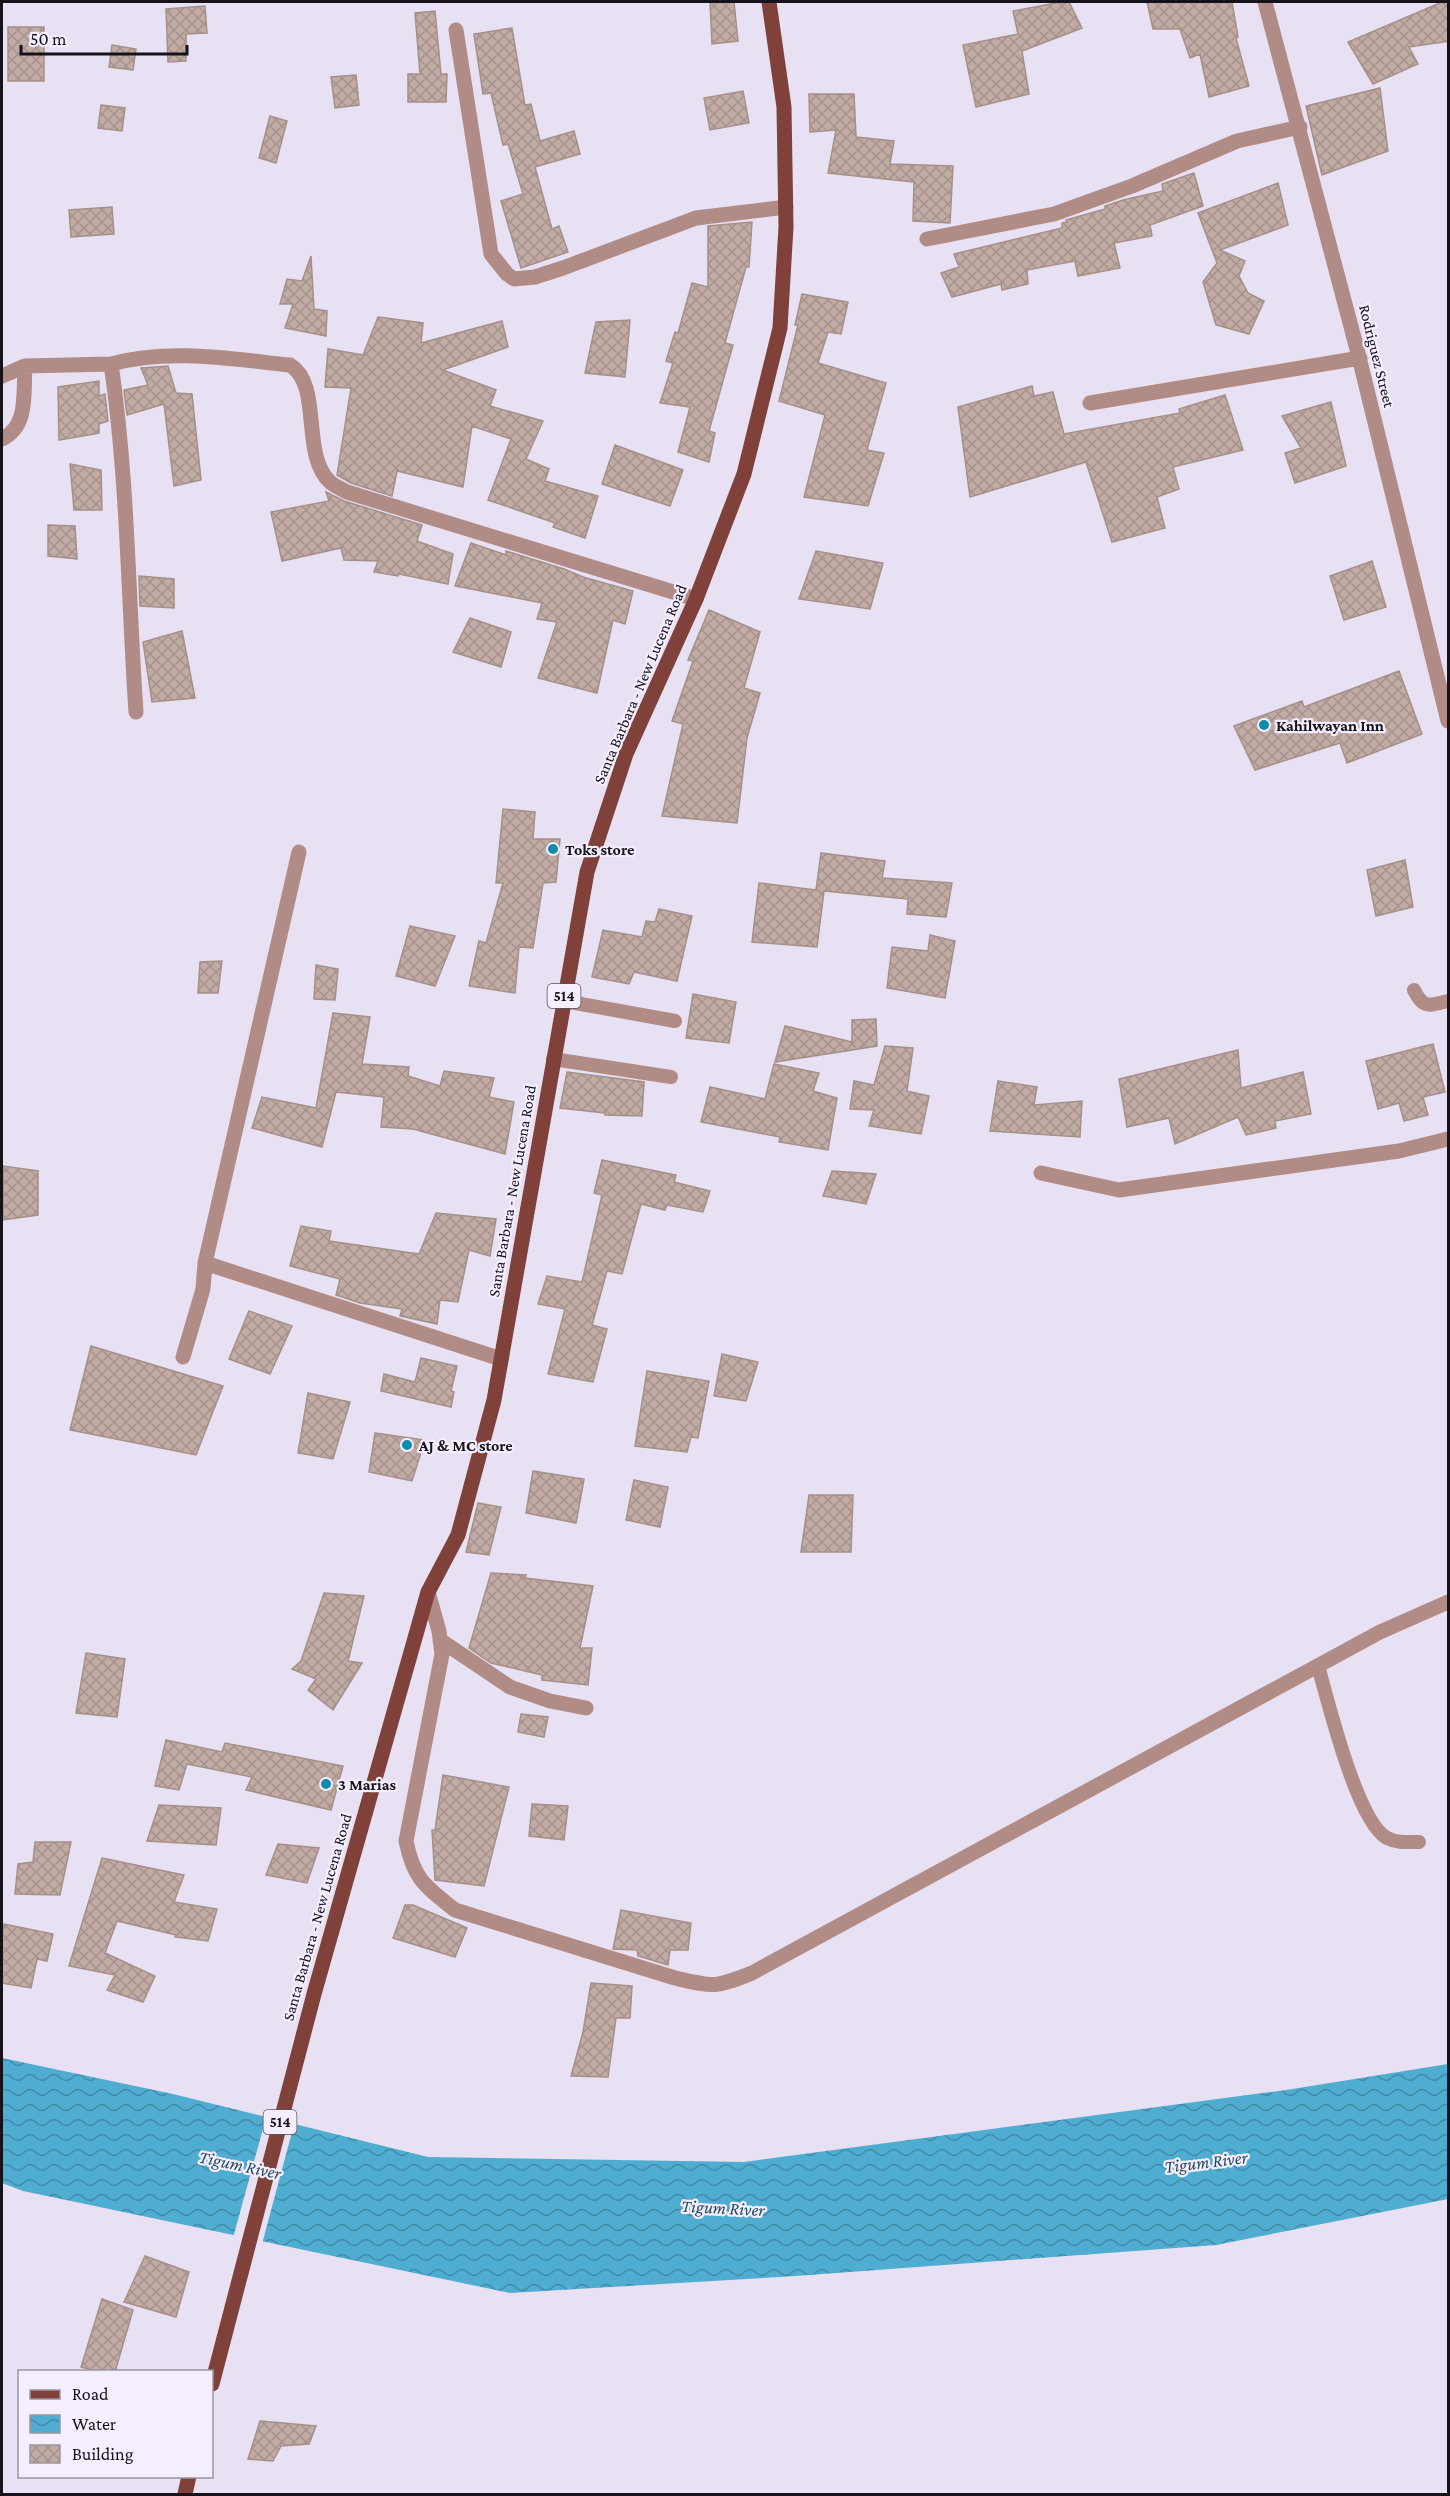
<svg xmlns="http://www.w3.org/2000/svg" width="1450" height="2496" font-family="'Crimson Pro',serif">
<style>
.water{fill:url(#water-waves)}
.pier{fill:#e8e0f3}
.building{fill:url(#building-cross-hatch);stroke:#a59089;stroke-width:1.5}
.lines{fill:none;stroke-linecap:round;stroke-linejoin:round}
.lane{stroke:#b18b86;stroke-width:14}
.street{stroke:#b18b86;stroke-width:15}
.primary{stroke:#7f4139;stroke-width:15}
.poi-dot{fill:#0f8bad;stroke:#f5eefe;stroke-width:2}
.labels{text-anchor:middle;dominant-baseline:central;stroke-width:4.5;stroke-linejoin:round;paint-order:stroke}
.shield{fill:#f5eefe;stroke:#58545e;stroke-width:1.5}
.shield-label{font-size:15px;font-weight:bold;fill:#151219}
.street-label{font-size:16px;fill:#151219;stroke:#f5eefe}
.poi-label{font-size:16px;font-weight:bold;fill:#151219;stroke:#f5eefe;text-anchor:start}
.water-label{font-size:18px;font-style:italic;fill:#244c5d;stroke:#f5eefe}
</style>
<defs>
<pattern id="water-waves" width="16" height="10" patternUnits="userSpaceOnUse" patternTransform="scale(1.5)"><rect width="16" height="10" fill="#50add2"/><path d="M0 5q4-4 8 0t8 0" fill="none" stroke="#418baa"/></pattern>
<pattern id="building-cross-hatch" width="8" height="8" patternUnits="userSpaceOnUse" patternTransform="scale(1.5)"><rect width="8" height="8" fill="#c1aba4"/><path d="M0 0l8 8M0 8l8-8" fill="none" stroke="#a5928d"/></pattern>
</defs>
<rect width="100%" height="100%" fill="#e8e0f3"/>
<!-- water -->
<path class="water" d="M2,2058L173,2094L428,2157L744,2162L1286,2090L1448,2064V2199L1216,2245L796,2276L510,2293L23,2191L2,2183Z"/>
<!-- pier -->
<path class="pier" d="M267,2114L295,2121L262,2244L233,2238Z"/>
<!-- building -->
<path class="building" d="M710,2H734L738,41L712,44Z
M1061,2H1069L1082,28L1022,51L1029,94L976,107L963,45L1018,34L1013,11Z
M1147,2H1232L1238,37L1236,38L1249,86L1209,97L1200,54L1190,58L1180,29H1153Z
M1442,2H1449V41L1409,47L1418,64L1373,84L1348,42Z
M205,6L207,33L186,34V61L168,62L166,9Z
M435,11L441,74H447L446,102H408V74H420L415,13Z
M8,27H44V81H8Z
M512,28L525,105L531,104L540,141L574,131L580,154L535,167L552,229L559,226L568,252L521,268L501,201L523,194L508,144L503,145L491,93L483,94L474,34Z
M112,45L136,49L133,70L109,67Z
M356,75L359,105L335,108L331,77Z
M1380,88L1388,151L1322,175L1306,106Z
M743,91L749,123L710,130L704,98Z
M809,94H854L856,137L894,141L890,164L953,166L950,223L913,221L914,182L828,173L836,130L810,132Z
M101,105L125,108L122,131L98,128Z
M270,116L287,121L276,163L259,158Z
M1194,173L1203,206L1150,225L1152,236L1114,243L1120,268L1078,276L1075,261L1027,270L1028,284L1002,290L1001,284L952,297L941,273L959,267L954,254L1062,228V223L1067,222L1066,220L1105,209V206L1123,200L1163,191L1162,184Z
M1278,183L1288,225L1220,250L1245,261L1239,276L1248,293L1264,301L1249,334L1216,325L1203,282L1217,263L1198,213Z
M112,207L114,234L71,237L69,210Z
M752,222L749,267H746L725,343L733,345L709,431L715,433L709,462L678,452L690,407L660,403L673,363L666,361L675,332L678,333L692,283L708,287V226Z
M311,256L314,309L327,311L326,336L285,328L293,304H280L287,279L302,281Z
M802,294L848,302L841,334L828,332L818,363L886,383L867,450L884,453L868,506L804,497L825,415L779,401L798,325H795Z
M378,317L423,323L421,343L502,321L508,347L443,370L496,390L490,406L543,421L526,459L549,469L545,481L598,496L585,538L553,527L555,523L488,500L511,439L472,426L463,487L397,471L392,496L351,483L337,475L351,388L325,387L328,349L363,355Z
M630,320L625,377L585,373L596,322Z
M168,366L176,393L192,394L201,480L174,486L164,404L127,415L124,390L148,385L141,368Z
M99,381V396L105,394L108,421L99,424V433L59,440L58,387Z
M1032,386L1034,396L1053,392L1064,434L1180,413L1179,409L1225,395L1243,450L1173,467L1179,489L1157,497L1165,528L1112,542L1086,462L970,497L958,407Z
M1331,402L1346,466L1295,483L1285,453L1301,448L1282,416Z
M615,445L683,470L670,506L602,484Z
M70,464L101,470L102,510H74Z
M326,492L344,501L422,525L417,541L453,554L448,584L399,574L398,576L374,572L378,561L344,560L341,548L282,561L271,512L329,501Z
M48,525L75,526L77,559L48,556Z
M471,543L506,555V551L564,569L583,577L633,591L625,624L613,620L597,693L538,678L557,622L537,619L542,603L455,586Z
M816,551L883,563L870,609L799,599Z
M1372,561L1386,607L1344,620L1330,576Z
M139,576L174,579V608L140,606Z
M709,610L760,632L744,688L760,693L747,738L737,823L662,816L683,724L672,721L693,661L688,660Z
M470,618L511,632L501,667L453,652Z
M182,631L195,698L152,702L143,642Z
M1399,671L1422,734L1347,763L1340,743L1255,770L1234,726L1302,701L1304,707Z
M503,809L535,812L533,839H560L556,882L543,883L533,948L519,947L515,993L469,986L479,941L486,943L503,883H496Z
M821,853L885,861L882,878L952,883L946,917L907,914L908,899L824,891L817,947L752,942L759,883L816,890Z
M1405,860L1413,907L1376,916L1367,870Z
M659,909L692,916L677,981L634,972L629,984L592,977L603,930L642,937L646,921L655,922Z
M410,926L455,936L435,986L396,976Z
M930,935L955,941L945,998L887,988L892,947L928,951Z
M222,961L218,993H198L200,962Z
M316,965L338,969L335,1000L314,999Z
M693,994L736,1002L729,1043L686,1038Z
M333,1013L370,1017L362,1064L409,1067L408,1076L440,1086L444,1071L494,1078L489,1097L514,1102L505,1154L413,1129L381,1127L384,1097L336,1092L322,1147L252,1128L262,1097L316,1108Z
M876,1019L877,1046L775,1062L785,1026L852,1042V1020Z
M1433,1044L1445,1092L1423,1097L1428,1115L1404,1121L1399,1103L1378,1109L1366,1061Z
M885,1046L913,1048L907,1091L929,1096L921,1134L869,1126L874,1110L850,1109L854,1081L874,1085Z
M1238,1050L1241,1088L1303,1072L1311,1114L1275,1121L1276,1128L1246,1135L1238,1117L1175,1144L1169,1118L1127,1127L1119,1079Z
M774,1064L819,1073L813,1091L837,1098L828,1150L779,1142L780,1137L701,1122L710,1087L765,1099Z
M567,1072L644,1082L642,1116L605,1115V1113L560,1108Z
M998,1081L1037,1087L1034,1105L1082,1101L1080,1137L990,1131Z
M602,1160L676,1175L674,1182L710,1191L703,1212L667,1205L665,1210L641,1204L622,1274L607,1271L592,1325L607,1329L593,1382L548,1374L565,1309L538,1304L547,1276L582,1282L602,1195L594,1193Z
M3,1166L38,1171V1215L3,1220Z
M832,1171L876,1174L866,1204L823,1196Z
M436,1213L496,1219L490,1256L469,1250L458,1302L440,1300L437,1324L400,1316L402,1309L360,1303L336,1295L340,1279L290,1266L301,1226L331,1231L329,1241L419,1254Z
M249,1311L292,1326L270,1374L229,1359Z
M91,1346L223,1386L196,1455L70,1430Z
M722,1354L758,1362L746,1401L714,1396Z
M421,1358L457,1366L451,1391L454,1392L451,1407L381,1391L384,1374L415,1382Z
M647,1371L709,1381L698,1438L691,1437L687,1452L635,1446Z
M308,1393L350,1402L333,1459L298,1453Z
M375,1433L425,1440L412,1481L369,1472Z
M533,1471L584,1479L576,1523L526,1513Z
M634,1480L668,1487L660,1527L626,1520Z
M809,1495H853L851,1552H801Z
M478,1503L501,1507L489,1555L466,1552Z
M491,1573L526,1575L525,1578L593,1586L580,1648H592L588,1685L542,1680V1675L491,1663L469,1648Z
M324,1593L364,1596L348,1661L362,1663L333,1710L308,1690L316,1679L292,1669L301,1661Z
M86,1653L125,1659L117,1717L76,1713Z
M521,1714L548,1717L544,1737L518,1732Z
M166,1740L222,1752L225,1743L343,1766L331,1810L246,1790L252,1777L187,1764L179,1790L155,1786Z
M443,1775L509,1787L484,1886L435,1880L432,1830H435Z
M532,1804L568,1806L564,1840L529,1836Z
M159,1805L221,1808L216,1845L147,1841Z
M35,1842H71L60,1895L15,1894L18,1864L33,1862Z
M278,1844L319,1848L307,1883L266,1875Z
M102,1858L184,1875L174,1902L217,1909L208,1941L175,1937L176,1935L117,1921L105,1953L155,1976L143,2002L107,1990L115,1975L69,1966Z
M405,1905H413L467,1928L455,1957L393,1938Z
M621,1910L691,1923L688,1950H670L668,1965L638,1956L637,1950L613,1949Z
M4,1924L53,1934L47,1961L37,1959L31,1988L2,1983V1936Z
M591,1983L632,1986L630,2018H616L608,2077L571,2076L583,2032Z
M145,2256L189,2272L176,2317L124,2302Z
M102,2299L133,2310L115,2372H98L81,2367Z
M260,2421L316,2426L309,2444L281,2446L273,2461L248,2459Z"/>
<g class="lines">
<!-- lane -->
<path class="lane" d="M1414,990C1424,1010 1429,1005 1448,1001
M564,1001L675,1021
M553,1059L671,1077
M1318,1666C1328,1701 1357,1822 1387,1838C1397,1843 1407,1842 1419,1842"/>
<!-- street -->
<path class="street" d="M1265,2L1358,353L1448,721
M456,30L491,254L507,274L514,279L535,277L563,268L696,218L786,207
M927,239L1054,214L1132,186L1237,141L1300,127
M2,376L25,366L111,364
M1090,403L1360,358
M2,439C29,426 23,393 25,366
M136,712C128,597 128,479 111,364C169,348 231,359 290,365C323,385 300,454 330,482C334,486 342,489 347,492L696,599
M1041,1173L1119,1190L1399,1151L1448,1139
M205,1263L299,852
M183,1357L203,1289L205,1263L501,1359
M428,1592L439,1631L442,1654L406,1841C414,1880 425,1886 455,1910L675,1978C714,1987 715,1988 752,1973L1380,1632L1448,1602
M440,1640L510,1687L550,1701L586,1708"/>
<!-- primary -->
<path class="primary" d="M212,2384L314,1994L428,1592L458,1535L494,1400L587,872L626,754L696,599L744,474L780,328L786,227L784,107L769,2
M185,2494L189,2476"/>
</g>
<!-- markers -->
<g class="poi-dot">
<circle cx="1264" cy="725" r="6"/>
<circle cx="553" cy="849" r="6"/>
<circle cx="407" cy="1445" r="6"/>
<circle cx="326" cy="1784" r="6"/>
</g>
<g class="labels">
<!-- shield labels -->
<g class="shield">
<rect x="547.5" y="984" width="33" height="24" rx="4.5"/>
<rect x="263.5" y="2110" width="33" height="24" rx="4.5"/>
</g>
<g class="shield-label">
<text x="564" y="996">514</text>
<text x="280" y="2122">514</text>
</g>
<!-- street labels -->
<g class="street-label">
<text transform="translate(1377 356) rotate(76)">Rodriguez Street</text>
<text transform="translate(640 684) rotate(-67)">Santa Barbara - New Lucena Road</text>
<text transform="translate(512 1191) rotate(-80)">Santa Barbara - New Lucena Road</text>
<text transform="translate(317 1917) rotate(-74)">Santa Barbara - New Lucena Road</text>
</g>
<!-- poi labels -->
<g class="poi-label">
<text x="1276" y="725">Kahilwayan Inn</text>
<text x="565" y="849">Toks store</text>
<text x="419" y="1445">AJ &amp; MC store</text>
<text x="338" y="1784">3 Marias</text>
</g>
<!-- water labels -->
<g class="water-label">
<text transform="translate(1206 2162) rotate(-7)">Tigum River</text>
<text transform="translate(240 2165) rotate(12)">Tigum River</text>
<text transform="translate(723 2208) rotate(3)">Tigum River</text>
</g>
</g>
<!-- border -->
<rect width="1450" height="2496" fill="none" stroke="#151219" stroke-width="6"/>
<!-- legend -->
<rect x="18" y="2370" width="195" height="108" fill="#f5eefe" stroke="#9b96a2" stroke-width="1.5"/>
<rect x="30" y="2390" width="30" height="9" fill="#7f4139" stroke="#9b96a2" stroke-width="1.5"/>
<text x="72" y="2400" font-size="18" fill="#151219">Road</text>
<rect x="30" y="2415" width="30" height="18" fill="url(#water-waves)" stroke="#9b96a2" stroke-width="1.5"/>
<text x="72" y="2430" font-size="18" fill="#151219">Water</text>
<rect x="30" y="2445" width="30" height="18" fill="url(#building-cross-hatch)" stroke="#9b96a2" stroke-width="1.5"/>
<text x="72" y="2460" font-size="18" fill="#151219">Building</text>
<!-- scale -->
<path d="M21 45v9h166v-9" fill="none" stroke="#151219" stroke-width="3"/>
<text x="30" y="45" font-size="18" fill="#151219" stroke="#f5eefe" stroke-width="4.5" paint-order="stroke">50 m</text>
</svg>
